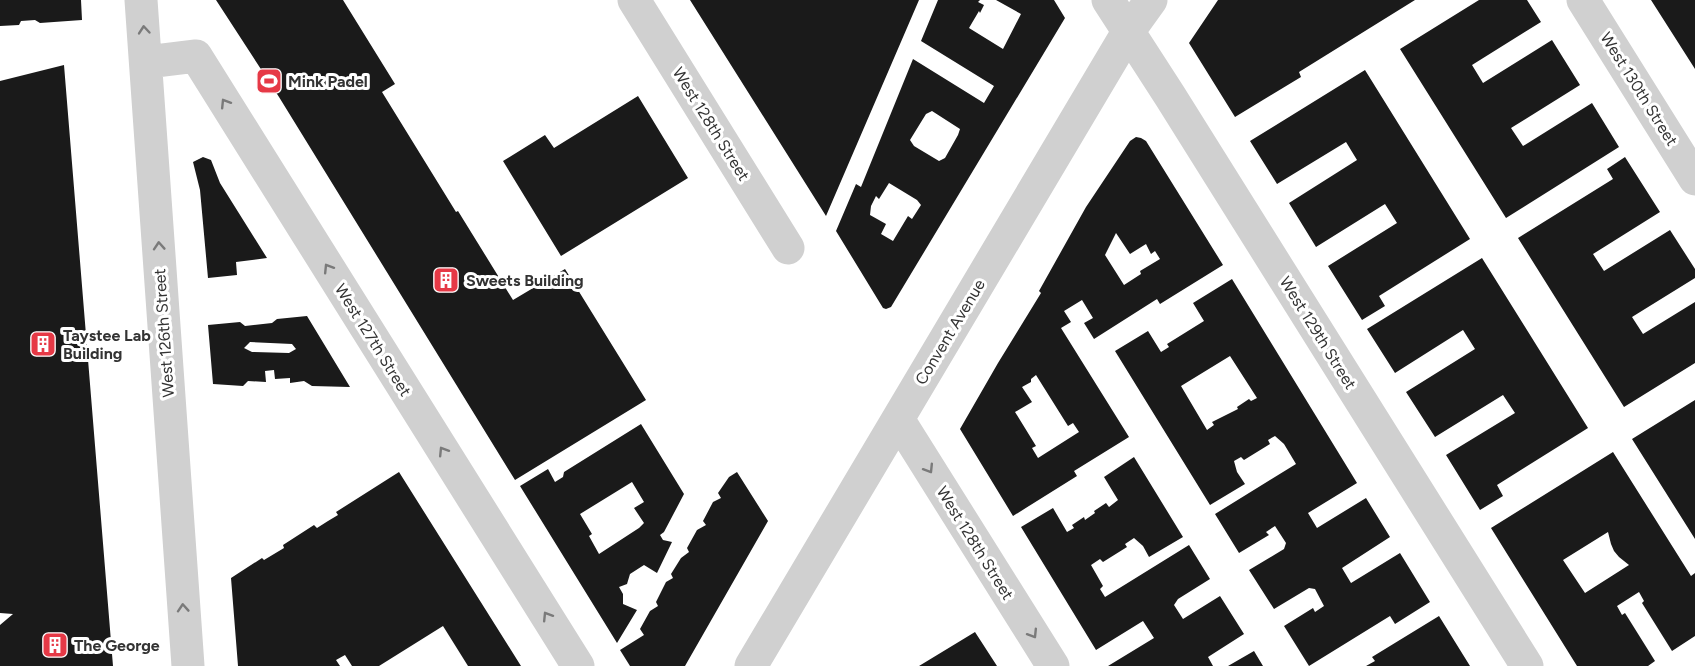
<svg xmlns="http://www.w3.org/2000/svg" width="1695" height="666" font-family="Figtree,sans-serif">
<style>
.building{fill:#1a1a1a;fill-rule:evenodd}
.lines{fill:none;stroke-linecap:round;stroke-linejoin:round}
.minor{stroke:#d0d0d0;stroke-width:33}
.oneway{stroke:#7a7a7a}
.labels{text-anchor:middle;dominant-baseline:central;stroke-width:6;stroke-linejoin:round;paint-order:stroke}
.poi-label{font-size:16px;font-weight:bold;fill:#333;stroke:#fff;text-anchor:start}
.street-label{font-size:16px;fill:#333;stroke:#fff}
</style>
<rect width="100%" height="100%" fill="#fff"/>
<!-- building -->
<path class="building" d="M0,0H81L82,20L40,23L35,20L21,21L19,25L0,26Z
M216,0H343L395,84L382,92L456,212L458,211L513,300L565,269L646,400L515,480L279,97Z
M690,0H919L826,216Z
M938,0H980L978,2L984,5L980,13L979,11L969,28L1003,49L1021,14L996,0H1054L1065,18L891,307L886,309L883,308L836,231L856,184L861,187L913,59L984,103L994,86L921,41ZM932,111L960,129L958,135L945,158L939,161L914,146L910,140L926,114ZM889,183L917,200L921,205L912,219L908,216L893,241L881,234L886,224L870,215L871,206L876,196L879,199Z
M1218,0H1415L1299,72L1301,77L1235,117L1189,43Z
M1479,0H1527L1541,22L1472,65L1483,83L1552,40L1580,85L1511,128L1523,146L1592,103L1619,147L1506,218L1400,49Z
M1651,0H1695V69Z
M64,65L113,666H0V625L13,614L0,613V81Z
M1365,70L1470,239L1379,296L1385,306L1362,320L1328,266L1397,223L1385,204L1316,247L1289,203L1357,160L1346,142L1277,184L1250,141Z
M638,96L688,178L561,256L503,161L545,135L554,148Z
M1136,137L1141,138L1146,141L1223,265L1160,304L1157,299L1094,339L1084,323L1093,318L1082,300L1064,311L1071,322L1061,328L1129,437L1074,471L1077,476L1013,516L960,429L998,363L1041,293L1039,291L1086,207L1130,141ZM1116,233L1130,254L1146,244L1151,254L1155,251L1160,259L1140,271L1141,274L1124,285L1105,255ZM1036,375L1068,426L1073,423L1079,432L1038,458L1032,448L1036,446L1015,412L1032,402L1022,387L1031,382V379Z
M203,157L211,160L220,183L267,258L236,262L237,275L208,278L200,190L193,162Z
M1625,157L1660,212L1593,254L1604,271L1670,230L1695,269V278L1632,317L1643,334L1695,302V363L1624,407L1518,238L1613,179L1607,169Z
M1482,258L1588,428L1497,485L1503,496L1480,510L1446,455L1515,413L1503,395L1435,437L1406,392L1475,349L1463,330L1395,373L1367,329Z
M1232,279L1357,483L1308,513L1317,528L1366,498L1390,537L1342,568L1351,583L1400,553L1430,602L1395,624L1390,616L1309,666L1284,626L1313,608L1315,612L1324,606L1315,589L1309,588L1274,609L1249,570L1284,549L1286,543L1275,526L1266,532L1269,535L1239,553L1215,514L1296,464L1284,444L1275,436L1268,440L1270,444L1244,460L1241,457L1234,461L1237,472L1245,484L1210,505L1115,351L1148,331L1161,352L1169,347L1167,344L1204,321L1193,303ZM1230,356L1257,398L1251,401L1249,399L1237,407L1238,409L1212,422L1214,425L1207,430L1181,386Z
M307,316L350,387L312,386L304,381L290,383V378L275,379L274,370L265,371L266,382L248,381L243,386L213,384L208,325L240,322L245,326L272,323L277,319ZM250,342L292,344L296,349L289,353L252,352L244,348Z
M1695,400V539L1632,439Z
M641,424L684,494L664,532L660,535L663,540L672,542L657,573L644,565L630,574L627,584L619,587L623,594V604L637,610L617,643L520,486L548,469L555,482L563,477L564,472ZM632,482L644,502L634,508L644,523L639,528L599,554L589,536L592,534L580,514Z
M1613,452L1691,576L1695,573V636L1672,651L1642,603L1644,601L1639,592L1617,606L1622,615L1625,613L1655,661L1648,666H1577L1491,528ZM1608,532L1611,544L1614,551L1619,557L1629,565L1585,593L1563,560Z
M1134,457L1183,537L1149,557L1143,546L1134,538L1125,544L1127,547L1103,562L1100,559L1091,565L1103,586L1100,589L1105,597L1189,545L1210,579L1178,599L1174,605L1183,619L1220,596L1244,634L1208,657L1213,666H1108L1154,638L1143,621L1096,650L1021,527L1053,508L1067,532L1074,528L1072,525L1084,517L1085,520L1095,513L1094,511L1106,503L1109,507L1118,500L1104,477Z
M399,472L521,666H468L443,626L379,666H352L345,655L336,660L340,666H238L231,578L262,558L264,560L284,548L283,545L314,525L317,528L328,521L338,515L336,512Z
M737,472L768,521L685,666H630L620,650L644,635L640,629L650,611L658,606L656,602L666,582L673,578L671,574L681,558L689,552L687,548L697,530L706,525L703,521L713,502L721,498L718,493L729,477Z
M1439,616L1470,666H1366L1375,661L1372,657Z
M975,632L997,666H919Z
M1254,651L1263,666H1228Z"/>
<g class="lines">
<!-- minor -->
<path class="minor" d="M141,0L188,666
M634,0L788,248
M1108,0L1170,96L1527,666
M1583,0L1695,179
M147,62L196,56L578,666
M898,419L1053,666
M751,666L1128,32L1151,0"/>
</g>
<!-- one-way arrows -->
<defs><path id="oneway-chevron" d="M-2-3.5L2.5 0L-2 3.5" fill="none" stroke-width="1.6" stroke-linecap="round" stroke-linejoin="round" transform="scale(1.5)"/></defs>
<g class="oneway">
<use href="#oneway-chevron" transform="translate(144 30) rotate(-95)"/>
<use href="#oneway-chevron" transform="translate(225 103) rotate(-122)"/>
<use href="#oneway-chevron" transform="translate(159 246) rotate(-94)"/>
<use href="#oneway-chevron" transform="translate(328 268) rotate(-122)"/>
<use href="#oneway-chevron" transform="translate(443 451) rotate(-122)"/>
<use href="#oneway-chevron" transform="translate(929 469) rotate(58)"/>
<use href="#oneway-chevron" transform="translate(183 608) rotate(-94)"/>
<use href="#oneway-chevron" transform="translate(547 616) rotate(-122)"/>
<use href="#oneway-chevron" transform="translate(1033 634) rotate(58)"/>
</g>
<!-- icons -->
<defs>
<g id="stadium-square" transform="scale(1.35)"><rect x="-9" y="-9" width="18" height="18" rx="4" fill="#e63946" stroke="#fff"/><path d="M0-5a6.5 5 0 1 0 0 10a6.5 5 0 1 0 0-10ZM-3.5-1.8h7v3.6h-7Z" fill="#fff"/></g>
<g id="building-square" transform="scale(1.35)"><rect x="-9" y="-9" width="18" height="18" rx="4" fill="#e63946" stroke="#fff"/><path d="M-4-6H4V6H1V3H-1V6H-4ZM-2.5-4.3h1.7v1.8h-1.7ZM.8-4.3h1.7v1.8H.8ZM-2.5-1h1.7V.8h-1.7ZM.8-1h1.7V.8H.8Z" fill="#fff"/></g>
</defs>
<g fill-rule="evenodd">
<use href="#stadium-square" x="269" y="81"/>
<use href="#building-square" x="446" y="280"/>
<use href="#building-square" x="43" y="344"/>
<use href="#building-square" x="55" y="645"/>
</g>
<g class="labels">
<!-- poi labels -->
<g class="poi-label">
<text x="288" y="81">Mink Padel</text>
<text x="466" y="280">Sweets Building</text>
<text x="63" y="335">Taystee Lab<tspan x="63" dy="18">Building</tspan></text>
<text x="74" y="645">The George</text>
</g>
<!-- street labels -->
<g class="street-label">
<text transform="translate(1639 89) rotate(58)">West 130th Street</text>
<text transform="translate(711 124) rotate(58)">West 128th Street</text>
<text transform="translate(950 332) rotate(-59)">Convent Avenue</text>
<text transform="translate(164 333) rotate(-94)">West 126th Street</text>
<text transform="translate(1318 333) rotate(58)">West 129th Street</text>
<text transform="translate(373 340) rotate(58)">West 127th Street</text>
<text transform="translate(975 543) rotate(58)">West 128th Street</text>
</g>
</g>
</svg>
